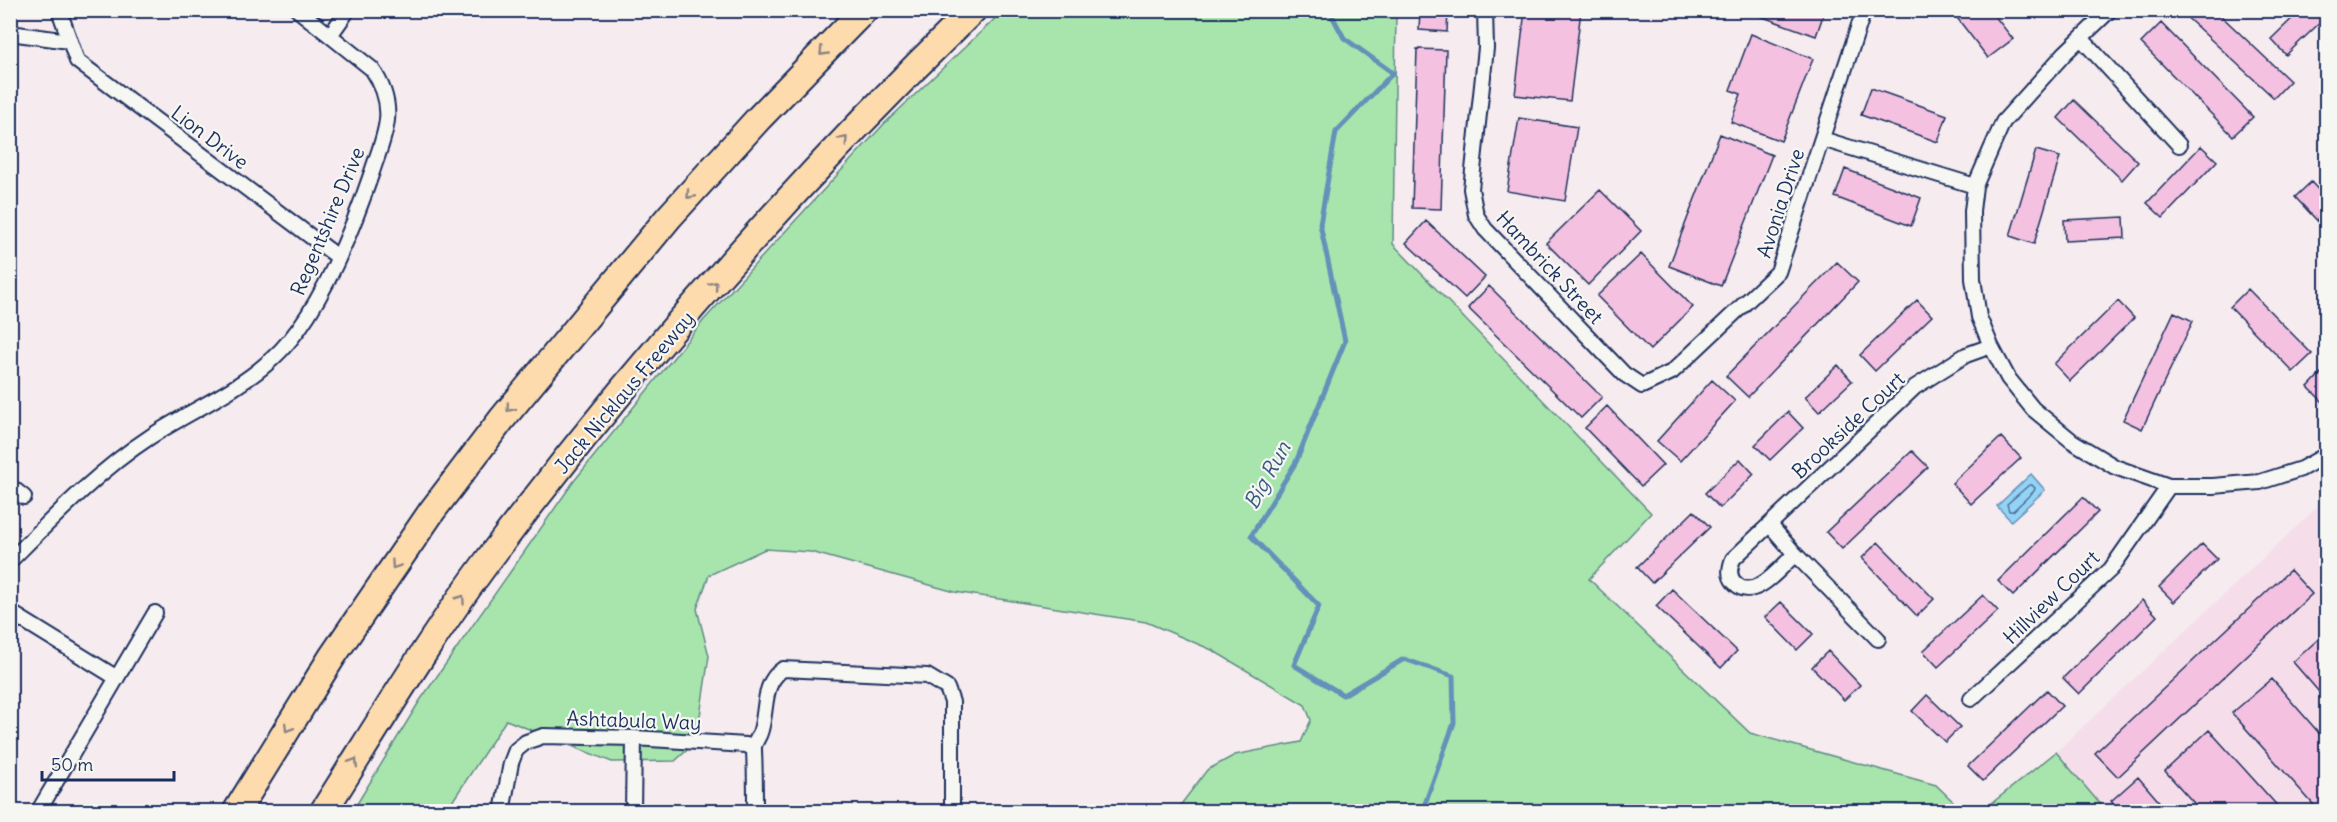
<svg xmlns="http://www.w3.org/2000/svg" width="2337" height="822" font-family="Delius,sans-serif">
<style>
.built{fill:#f5deea}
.green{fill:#a7e5ad;stroke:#618a86;stroke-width:1.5}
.water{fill:#94d3f5;stroke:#6491b9;stroke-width:1.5}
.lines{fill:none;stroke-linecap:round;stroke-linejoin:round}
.shore{stroke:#4b719a;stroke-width:1.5}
.stream{stroke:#6491b9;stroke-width:5}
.building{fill:#f4c1e0;stroke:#1b2f5e;stroke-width:1.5}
.street-casing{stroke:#1b2f5e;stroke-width:18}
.highway-casing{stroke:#1b2f5e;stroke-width:30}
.street{stroke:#f6f6f2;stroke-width:14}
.highway{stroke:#fedbac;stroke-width:26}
.oneway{stroke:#8c8585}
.labels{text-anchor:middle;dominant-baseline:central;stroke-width:4.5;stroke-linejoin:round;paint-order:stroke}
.street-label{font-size:20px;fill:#1b2f5e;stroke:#f6f6f2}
.water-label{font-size:21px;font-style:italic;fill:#395884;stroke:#f6f6f2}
</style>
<rect width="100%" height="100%" fill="#f6ebee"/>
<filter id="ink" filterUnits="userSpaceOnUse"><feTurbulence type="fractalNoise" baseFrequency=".0167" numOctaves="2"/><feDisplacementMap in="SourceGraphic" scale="12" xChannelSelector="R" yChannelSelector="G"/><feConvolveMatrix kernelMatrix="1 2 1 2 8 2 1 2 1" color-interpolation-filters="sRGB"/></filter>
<g filter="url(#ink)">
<!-- built -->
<path class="built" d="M2326,499V811H2106L2056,752Z"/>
<!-- green -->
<path class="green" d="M1004,10L1396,11L1393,244L1651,513L1589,579L1750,733L1936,785L1963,811H1176L1207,770L1235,755L1301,742L1311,720L1305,705L1212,650L1146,622L955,592L811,552L765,549L709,575L697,609L709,656L696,742L675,761L612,762L506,720L446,811L352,812L419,702L574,481L703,321L884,124Z
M2056,752L2106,811H1982Z"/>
<!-- water -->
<path class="water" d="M2031,474L2045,490L2011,521L1997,506Z"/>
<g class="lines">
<!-- shore -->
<path class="shore" d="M2032,485L2035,488L2034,491L2013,511H2009L2007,504L2029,485Z"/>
<!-- stream -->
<path class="stream" d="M1329,10L1344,38L1393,73L1336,132L1320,224L1345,341L1296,462L1251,536L1319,606L1294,665L1343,695L1404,659L1453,676L1454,723L1422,812"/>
</g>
<!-- building -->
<path class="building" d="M1420,10H1448L1447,32L1419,30Z
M1525,10H1581L1570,101L1515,95Z
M1609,10H1742V12Z
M1762,10H1825L1816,36L1760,16Z
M1951,10H1990L2013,39L1988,58Z
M2215,10L2290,81L2274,98L2180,11Z
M2301,10H2326V17L2286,55L2271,39Z
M2161,23L2253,117L2233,136L2141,43Z
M1751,34L1813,59L1781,141L1731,122L1741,94L1730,90Z
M1417,49L1446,50L1441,209L1412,208Z
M1871,88L1947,115L1938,142L1861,115Z
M2074,100L2138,162L2122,180L2058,118Z
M1519,118L1577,127L1565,201L1507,191Z
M1720,134L1772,155L1721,286L1669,266Z
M2201,146L2217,161L2163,218L2147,203Z
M2036,150L2060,157L2034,244L2010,236Z
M1845,169L1921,198L1911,226L1835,197Z
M2311,182L2326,198V230L2295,197Z
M1600,190L1641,231L1588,285L1546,243Z
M2124,217L2125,238L2065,241L2064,220Z
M1426,221L1485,277L1465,298L1406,243Z
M1641,254L1693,307L1650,350L1597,296Z
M1837,262L1858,282L1748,397L1726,376Z
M1489,286L1602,397L1581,418L1468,308Z
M2248,289L2312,354L2293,372L2230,307Z
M1917,300L1932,316L1875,371L1860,355Z
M2118,301L2134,318L2070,381L2054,364Z
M2174,312L2193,321L2142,429L2123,420Z
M1838,365L1852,381L1819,412L1805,397Z
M2326,368V405L2308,387Z
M1712,380L1735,401L1680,461L1657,441Z
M1607,406L1663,465L1641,486L1585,428Z
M1788,412L1803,428L1770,460L1755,445Z
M2001,437L2021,458L1971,504L1952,483Z
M1912,451L1928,467L1842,549L1826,532Z
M1740,459L1754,474L1720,508L1705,493Z
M2083,497L2098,512L2013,596L1998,581Z
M1694,511L1710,527L1652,583L1637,567Z
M1878,542L1934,599L1917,616L1862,558Z
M2202,544L2217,559L2174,602L2159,587Z
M2290,570L2312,594L2118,777L2095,753Z
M1672,589L1737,651L1721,668L1656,606Z
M1983,595L1998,611L1938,667L1923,651Z
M2142,600L2157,616L2079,694L2063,678Z
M1781,602L1813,634L1797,650L1765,617Z
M2324,634L2326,636V700L2293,662Z
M1828,651L1860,685L1844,700L1812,667Z
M2272,679L2326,741V812H2320L2232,713Z
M2047,690L2062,706L1983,781L1968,766Z
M1927,695L1960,727L1945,742L1912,711Z
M2209,730L2283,812H2202L2165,771Z
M2138,777L2168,812H2120L2111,801Z"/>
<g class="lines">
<!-- street casing -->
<g class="street-casing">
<path id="street" d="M59,10L77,61L338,257
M1485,10L1486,48L1471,189L1476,215L1485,229L1624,374L1642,386L1672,372L1778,272L1864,10
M2110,10L2065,53L2003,122L1975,186L1972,211L1973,279L1979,317L1991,346L2008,378L2033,409L2072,441L2115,467L2169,486H2213L2260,482L2301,469L2326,455
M10,33L69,41
M331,34L348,10
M2081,38L2179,145
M1822,139L1975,186
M10,486L24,497
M1770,525L1795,554L1878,639
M1795,554C1781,567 1753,604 1734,582C1728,575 1730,567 1733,559L1915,387L1966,355L1991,346
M10,561C54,517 98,471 150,437C190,411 236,392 272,359C318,318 352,231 372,172C377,156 385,138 387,120C389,101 383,85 372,69L298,10
M10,612L117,678
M1971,699L2111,569L2169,486
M38,812L155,613
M502,812L511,763L516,750L526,742L543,736L634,738L746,745L753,748
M633,812L634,738
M755,812C755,791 755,771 754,750C753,744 758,739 760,733C768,710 761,684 783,669L927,676L947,688L952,702V812"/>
</g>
<!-- highway casing -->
<g class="highway-casing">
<path id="highway" d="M236,812L332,657L432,511L502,419L669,217L759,118L864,10
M323,812C380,722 434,631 498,547C642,357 802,176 973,10"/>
</g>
<!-- street -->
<use href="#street" class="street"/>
<!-- highway -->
<use href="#highway" class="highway"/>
</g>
<!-- one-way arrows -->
<defs><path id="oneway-chevron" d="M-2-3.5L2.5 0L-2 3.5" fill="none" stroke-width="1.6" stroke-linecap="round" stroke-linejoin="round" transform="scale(1.5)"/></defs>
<g class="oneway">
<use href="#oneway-chevron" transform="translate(823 52) rotate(134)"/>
<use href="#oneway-chevron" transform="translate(844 140) rotate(-46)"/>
<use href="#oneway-chevron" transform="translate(690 195) rotate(132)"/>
<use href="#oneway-chevron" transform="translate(714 285) rotate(-49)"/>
<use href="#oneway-chevron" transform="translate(510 408) rotate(129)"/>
<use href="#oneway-chevron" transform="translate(395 565) rotate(124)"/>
<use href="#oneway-chevron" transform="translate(461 599) rotate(-55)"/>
<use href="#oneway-chevron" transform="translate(288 728) rotate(122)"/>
<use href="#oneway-chevron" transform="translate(354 762) rotate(-58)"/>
</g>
</g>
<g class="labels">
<!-- street labels -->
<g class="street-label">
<text transform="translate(210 137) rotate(37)">Lion Drive</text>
<text transform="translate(1780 203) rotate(-72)">Avonia Drive</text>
<text transform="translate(327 221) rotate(-67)">Regentshire Drive</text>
<text transform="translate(1550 267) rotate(47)">Hambrick Street</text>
<text transform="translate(624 392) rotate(-50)">Jack Nicklaus Freeway</text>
<text transform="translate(1848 425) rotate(-43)">Brookside Court</text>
<text transform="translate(2051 597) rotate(-44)">Hillview Court</text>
<text transform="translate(634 720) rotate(2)">Ashtabula Way</text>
</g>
<!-- water labels -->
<g class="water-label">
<text transform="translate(1267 475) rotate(-61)">Big Run</text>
</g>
</g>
<!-- margin -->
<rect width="2337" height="822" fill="none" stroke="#f6f6f2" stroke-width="36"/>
<rect x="18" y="18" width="2301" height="786" fill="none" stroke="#1b2f5e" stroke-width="2" filter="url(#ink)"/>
<!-- scale -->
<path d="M42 771v9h132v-9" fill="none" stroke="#1b2f5e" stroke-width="3"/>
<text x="51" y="771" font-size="18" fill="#1b2f5e" stroke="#f6f6f2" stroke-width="4.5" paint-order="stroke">50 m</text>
</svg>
